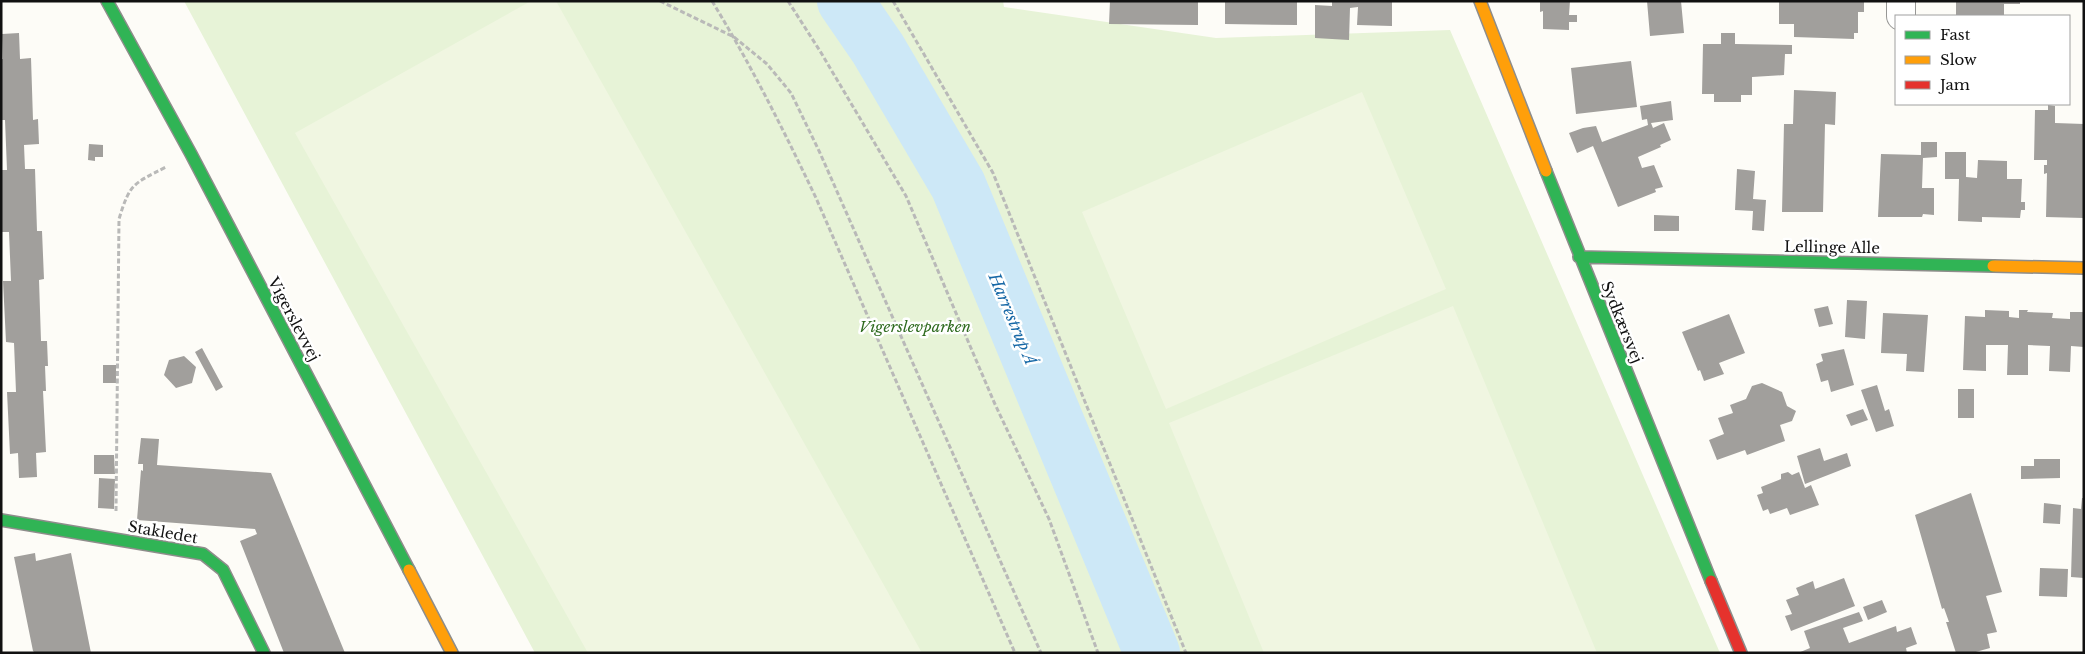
<svg xmlns="http://www.w3.org/2000/svg" width="2085" height="654" font-family="'Libre Baskerville',serif">
<style>
.green{fill:#e7f3d7}
.pitch{fill:#f0f6e1}
.lines{fill:none;stroke-linecap:round;stroke-linejoin:round}
.river{stroke:#cde8f7;stroke-width:56}
.building{fill:#a19f9c}
.street-casing{stroke:#979795;stroke-width:30}
.fast-casing{stroke:#8e8d8b;stroke-width:14}
.slow-casing{stroke:#8e8d8b;stroke-width:14}
.jam-casing{stroke:#8e8d8b;stroke-width:14}
.path{stroke:#b9b9b8;stroke-width:3;stroke-dasharray:5 2.5;stroke-linecap:butt}
.street{stroke:#fffffe;stroke-width:28}
.fast{stroke:#30b455;stroke-width:11}
.slow{stroke:#ff9f0a;stroke-width:11}
.jam{stroke:#e5322d;stroke-width:11}
.labels{text-anchor:middle;dominant-baseline:central;stroke-width:5;stroke-linejoin:round;paint-order:stroke}
.street-label{font-size:15px;fill:#111;stroke:#fff}
.park-label{font-size:15px;font-style:italic;fill:#2f6b1f;stroke:#fff}
.water-label{font-size:16px;font-style:italic;fill:#1768a6;stroke:#fff}
</style>
<rect width="100%" height="100%" fill="#fdfcf7"/>
<!-- green -->
<path class="green" d="M184,1H1003L1004,7L1216,38L1450,30L1720,653H535Z"/>
<!-- pitch -->
<path class="pitch" d="M531,1H556L922,653H588L295,133Z
M1362,92L1446,289L1166,409L1082,212Z
M1453,306L1597,653H1264L1169,423Z"/>
<g class="lines">
<!-- river -->
<path class="river" d="M845,1L878,49L958,185L1152,653"/>
</g>
<!-- building -->
<path class="building" d="M1110,1H1198V25L1109,24Z
M1225,1H1297V25L1225,24Z
M1332,1H1392V26L1357,25L1358,7L1350,8L1349,40L1315,38V5L1332,6Z
M1540,1H1570L1569,15H1577V22H1569V30L1543,29V11L1540,12Z
M1647,1H1681L1684,33L1650,36Z
M1779,1H1864V12H1858V33H1854V39L1794,37V24H1779Z
M1956,1H2020V4H2004V16H1956Z
M19,33L20,59L31,58L33,120L38,119L39,144L24,145L25,169H35L37,231H42L44,279L39,280L41,341H47L48,366H45L46,391H43L46,452L36,453L37,477L19,478L18,453L10,454L7,392H16L14,343L6,342L3,281H11L9,232H1V170H7L5,120H1V59H3L2,34Z
M1721,33H1735V44L1792,45V54H1785L1784,75L1752,77V95H1741V102H1714V94H1702L1703,44H1721Z
M1631,61L1637,107L1576,114L1571,68Z
M1794,90L1836,92L1835,125L1825,124L1823,212H1782L1784,124H1793Z
M1671,101L1673,120L1651,123L1653,128L1664,123L1671,140L1660,145L1661,147L1638,157L1642,168L1654,165L1663,187L1655,189L1656,192L1618,207L1593,146L1577,153L1569,133L1583,128L1596,126L1602,142L1648,125L1647,119L1642,120L1640,106Z
M2048,105L2055,106V123L2084,124V218L2046,217L2047,173L2044,174V165H2047V160H2034L2035,110H2048Z
M1921,142H1937V157L1923,158L1922,188H1934V215L1923,214L1922,217H1878L1881,154L1921,155Z
M89,144L103,145V157H95V161L88,160Z
M1945,152H1966V177L1977,178L1978,160L2007,161V179H2022L2021,202H2025V210H2021L2020,218L1982,217V222L1958,221L1959,179H1945Z
M1737,169L1755,171L1753,199L1766,200L1764,231L1752,230L1753,211L1735,210Z
M1654,215L1679,216V231H1654Z
M1847,300L1867,301L1865,339L1845,337Z
M1828,306L1833,324L1819,327L1814,309Z
M1985,310L2009,311V317L2019,318V310H2028L2027,312L2053,313L2052,318L2070,319V312H2084V347L2071,346L2070,372L2049,371L2050,346L2028,345V375H2007L2008,345H1986V371L1963,370L1965,316L1985,317Z
M1883,313L1928,315L1924,372L1906,371L1907,354L1881,353Z
M1729,314L1745,353L1719,363L1724,374L1704,381L1700,370L1698,371L1682,332Z
M202,348L223,387L216,391L195,352Z
M1844,349L1854,385L1831,392L1828,380L1821,382L1816,364L1823,361L1821,354Z
M184,356L196,367L192,383L176,388L164,375L169,360Z
M103,365H116V383H103Z
M1762,383L1782,392L1787,406L1796,411L1792,421L1780,425L1785,441L1747,455L1745,450L1717,460L1709,440L1724,434L1718,418L1733,413L1730,405L1746,399L1752,386Z
M1877,385L1885,411L1889,409L1894,426L1876,432L1861,390Z
M1958,389H1974V418H1958Z
M1863,409L1868,420L1851,426L1846,415Z
M141,438L159,439L157,465L271,473L345,653H284L240,541L257,534L255,529L137,520L141,470L143,471V464H138Z
M1820,448L1824,461L1847,453L1851,466L1805,484L1797,456Z
M94,455H114L115,474H94Z
M2034,459H2060V478L2021,479V466H2034Z
M1788,472L1792,475L1799,472L1805,488L1811,485L1819,505L1790,515L1787,508L1770,514L1768,509L1763,511L1757,495L1763,493L1761,487L1781,479V474Z
M99,478L115,479L114,509L98,508Z
M1971,493L2002,592L1986,596L1997,632L1987,634L1990,648L1972,653H1956L1946,622H1949L1944,608L1942,609L1915,515Z
M2082,498H2084V578L2071,577L2073,508L2081,509Z
M2044,503L2061,505L2060,524L2043,523Z
M35,553L36,561L71,553L91,653H35L33,651L14,557Z
M2040,568L2068,569L2067,597L2039,596Z
M1844,578L1855,606L1791,631L1785,616L1792,614L1786,600L1799,595L1796,588L1813,581L1815,589Z
M1882,600L1887,612L1868,620L1863,607Z
M1859,612L1863,621L1843,628L1849,643L1896,626L1897,632L1911,627L1917,644L1906,648L1907,653H1798L1810,648L1804,631Z"/>
<g class="lines">
<!-- street casing -->
<g class="street-casing">
<path id="street" d="M1901,16V1"/>
</g>
<!-- fast casing -->
<g class="fast-casing">
<path id="fast" d="M107,1L191,154L409,570
M1546,171L1711,581
M1579,257L1993,266
M1,520L203,554L223,570L264,653"/>
</g>
<!-- slow casing -->
<g class="slow-casing">
<path id="slow" d="M1480,1L1546,171
M1993,266L2084,268
M409,570L452,653"/>
</g>
<!-- jam casing -->
<g class="jam-casing">
<path id="jam" d="M1711,581L1741,653"/>
</g>
<!-- path -->
<path class="path" d="M660,1L734,37L767,64L791,93L820,153L1041,653
M712,1C751,65 784,131 816,198L1015,653
M788,1L820,51L906,196L994,402L1049,519L1098,653
M893,1L993,173L1186,653
M116,511L119,219C130,183 133,184 166,167"/>
<!-- street -->
<use href="#street" class="street"/>
<!-- fast -->
<use href="#fast" class="fast"/>
<!-- slow -->
<use href="#slow" class="slow"/>
<!-- jam -->
<use href="#jam" class="jam"/>
</g>
<g class="labels">
<!-- street labels -->
<g class="street-label">
<text transform="translate(1832 247) rotate(1)">Lellinge Alle</text>
<text transform="translate(294 319) rotate(62)">Vigerslevvej</text>
<text transform="translate(1622 322) rotate(68)">Sydkærsvej</text>
<text transform="translate(163 532) rotate(10)">Stakledet</text>
</g>
<!-- park labels -->
<g class="park-label">
<text x="915" y="326">Vigerslevparken</text>
</g>
<!-- water labels -->
<g class="water-label">
<text transform="translate(1013 319) rotate(67)">Harrestrup Å</text>
</g>
</g>
<!-- border -->
<rect width="2085" height="654" fill="none" stroke="#111111" stroke-width="5"/>
<!-- legend -->
<rect x="1895" y="15" width="175" height="90" fill="#ffffff" stroke="#a0a0a0"/>
<rect x="1905" y="31" width="25" height="8" fill="#30b455" stroke="#a0a0a0"/>
<text x="1940" y="40" font-size="15" fill="#111111">Fast</text>
<rect x="1905" y="56" width="25" height="8" fill="#ff9f0a" stroke="#a0a0a0"/>
<text x="1940" y="65" font-size="15" fill="#111111">Slow</text>
<rect x="1905" y="81" width="25" height="8" fill="#e5322d" stroke="#a0a0a0"/>
<text x="1940" y="90" font-size="15" fill="#111111">Jam</text>
</svg>
